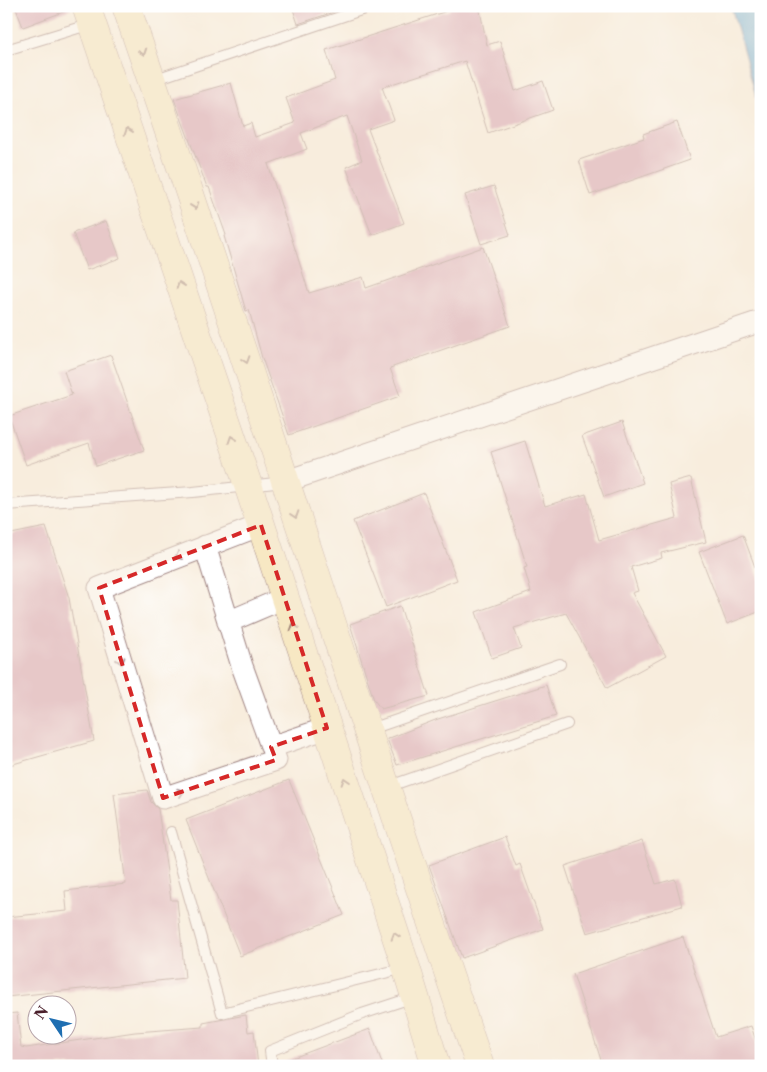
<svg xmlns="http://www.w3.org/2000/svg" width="767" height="1072" font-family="'Libre Caslon Text',serif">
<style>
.water{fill:#5ea7d5;stroke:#546380}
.building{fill:#d39bb0}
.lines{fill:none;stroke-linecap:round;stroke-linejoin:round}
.lane-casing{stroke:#a18684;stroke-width:12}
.street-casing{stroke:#a18684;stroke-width:23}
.secondary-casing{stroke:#a18684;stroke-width:29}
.lane{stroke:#fff;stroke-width:10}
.street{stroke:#fff;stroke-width:21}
.secondary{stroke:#f7e8c3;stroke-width:28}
.oneway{stroke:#a08477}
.oneway2{stroke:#ae9aa0}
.marked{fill:none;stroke:#d62828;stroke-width:4;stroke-dasharray:10 6;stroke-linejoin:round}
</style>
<rect width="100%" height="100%" fill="#fff"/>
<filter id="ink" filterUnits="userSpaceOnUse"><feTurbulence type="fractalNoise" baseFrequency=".02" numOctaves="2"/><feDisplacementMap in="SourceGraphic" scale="10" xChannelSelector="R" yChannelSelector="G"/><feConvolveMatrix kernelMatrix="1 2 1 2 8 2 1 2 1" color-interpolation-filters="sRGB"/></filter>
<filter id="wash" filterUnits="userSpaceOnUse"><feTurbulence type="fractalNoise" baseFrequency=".0096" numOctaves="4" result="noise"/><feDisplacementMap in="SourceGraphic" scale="20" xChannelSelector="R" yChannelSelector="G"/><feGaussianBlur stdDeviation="1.12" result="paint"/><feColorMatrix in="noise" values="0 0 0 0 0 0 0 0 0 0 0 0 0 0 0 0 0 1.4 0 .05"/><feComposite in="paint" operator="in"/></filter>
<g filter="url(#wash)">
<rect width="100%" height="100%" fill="#f8eddd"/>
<!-- water -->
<path class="water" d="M731,6H761V114Z"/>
<g id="blocks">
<!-- building -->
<path class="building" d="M15,6H71V9L23,27Z
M292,6H351L298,24Z
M449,6H479L487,45L500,41L515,91L543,81L553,110L488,133L465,61L382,87L394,120L368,129L404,223L372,235L346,167L362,160L347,116L301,133L307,149L268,164L309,293L363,277L366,288L483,247L510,326L390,368L400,396L289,435L262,358L249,310L246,311L224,236L226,235L209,187H207L174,99L231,83L243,126L251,123L255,137L295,123L286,98L335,80L326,50L450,10Z
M677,122L690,160L590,195L579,160L644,138L643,134Z
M494,186L510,235L481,244L465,195Z
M106,221L120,258L87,270L73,233Z
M111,355L144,450L96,466L89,443L26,465L9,416L72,395L64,371Z
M622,422L643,483L604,497L582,436Z
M525,441L545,506L586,494L599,540L677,518L669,484L691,478L706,542L661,553L662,558L631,567L638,591L632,593L666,656L607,688L566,613L514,628L521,648L492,658L476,612L531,592L524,568L527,567L491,452Z
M424,493L457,580L386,607L353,521Z
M46,527L69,598L94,741L6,766V535Z
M743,535L761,583V611L727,624L699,552Z
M400,606L429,696L381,709L374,700L350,624Z
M546,685L556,716L397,765L387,739L438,719Z
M289,780L344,915L240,956L186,820Z
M147,790L151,802L158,809L171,900H177L185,978L6,997V917L67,911L65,891L126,884L114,794Z
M505,837L516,866L520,864L543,929L462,958L429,865Z
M642,841L656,884L675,879L682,906L587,933L565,866Z
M683,937L716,1037L751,1026L761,1056V1066H603L573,974Z
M17,1013L21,1047L26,1048L135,1032L203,1027V1023L246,1015L248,1032L254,1031L258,1066H6V1014Z
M370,1029L383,1066H279V1063Z"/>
</g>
</g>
<g filter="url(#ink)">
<use href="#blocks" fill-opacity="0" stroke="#a18684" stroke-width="1"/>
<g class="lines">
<!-- lane casing -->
<g class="lane-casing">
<path id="lane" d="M6,50L91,24
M153,80L373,6
M6,505L193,492L284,482
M368,730L560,664
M387,787L567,724
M171,832L222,1013L405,968
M272,1066L270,1051L362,1014L414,997"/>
</g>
<!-- street casing -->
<g class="street-casing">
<path id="street" d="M284,482L761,321
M205,546L242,666L276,760L163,798L99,588L261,525
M228,622L284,598
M271,747L327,728"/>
</g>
<!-- secondary casing -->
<g class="secondary-casing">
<path id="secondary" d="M86,6L248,485L406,967L436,1066
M126,6C248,358 359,714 480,1066"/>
</g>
<!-- lane -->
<use href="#lane" class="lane"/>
<!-- street -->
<use href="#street" class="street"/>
<!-- secondary -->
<use href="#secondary" class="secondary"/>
</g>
<!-- one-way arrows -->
<defs><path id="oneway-chevron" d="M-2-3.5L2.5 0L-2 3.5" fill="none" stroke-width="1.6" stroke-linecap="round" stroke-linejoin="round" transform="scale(1.25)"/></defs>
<g class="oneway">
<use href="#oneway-chevron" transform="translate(143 52) rotate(70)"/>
<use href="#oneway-chevron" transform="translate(128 131) rotate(-109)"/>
<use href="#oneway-chevron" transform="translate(195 206) rotate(71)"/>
<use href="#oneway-chevron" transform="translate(180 285) rotate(-109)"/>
<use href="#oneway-chevron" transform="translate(246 360) rotate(72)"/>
<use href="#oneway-chevron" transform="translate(232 439) rotate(-109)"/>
<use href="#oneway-chevron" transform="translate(295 515) rotate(72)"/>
<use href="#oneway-chevron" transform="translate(294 627) rotate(-108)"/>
<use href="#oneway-chevron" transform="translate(345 781) rotate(-108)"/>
<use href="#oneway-chevron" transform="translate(395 936) rotate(-108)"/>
</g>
<g class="oneway2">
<use href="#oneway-chevron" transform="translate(178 556) rotate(158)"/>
<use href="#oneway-chevron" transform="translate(121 661) rotate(73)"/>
<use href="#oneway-chevron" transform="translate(181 792) rotate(-19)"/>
</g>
</g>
<!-- marked area -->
<path d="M0 0H767V1072H0ZM261,525L327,728L271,747L276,760L163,798L99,588Z" fill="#f8eddd" fill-opacity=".55" fill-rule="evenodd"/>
<path class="marked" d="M261,525L327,728L271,747L276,760L163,798L99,588Z"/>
<!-- margin -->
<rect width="767" height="1072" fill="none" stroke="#fff" stroke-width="25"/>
<!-- north arrow -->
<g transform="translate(52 1020) rotate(305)"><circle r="24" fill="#ffffff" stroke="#b7a5aa"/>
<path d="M0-4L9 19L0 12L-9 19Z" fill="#1f6fb2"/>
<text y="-8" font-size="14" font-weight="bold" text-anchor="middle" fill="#4a1f2b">N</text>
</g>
</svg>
